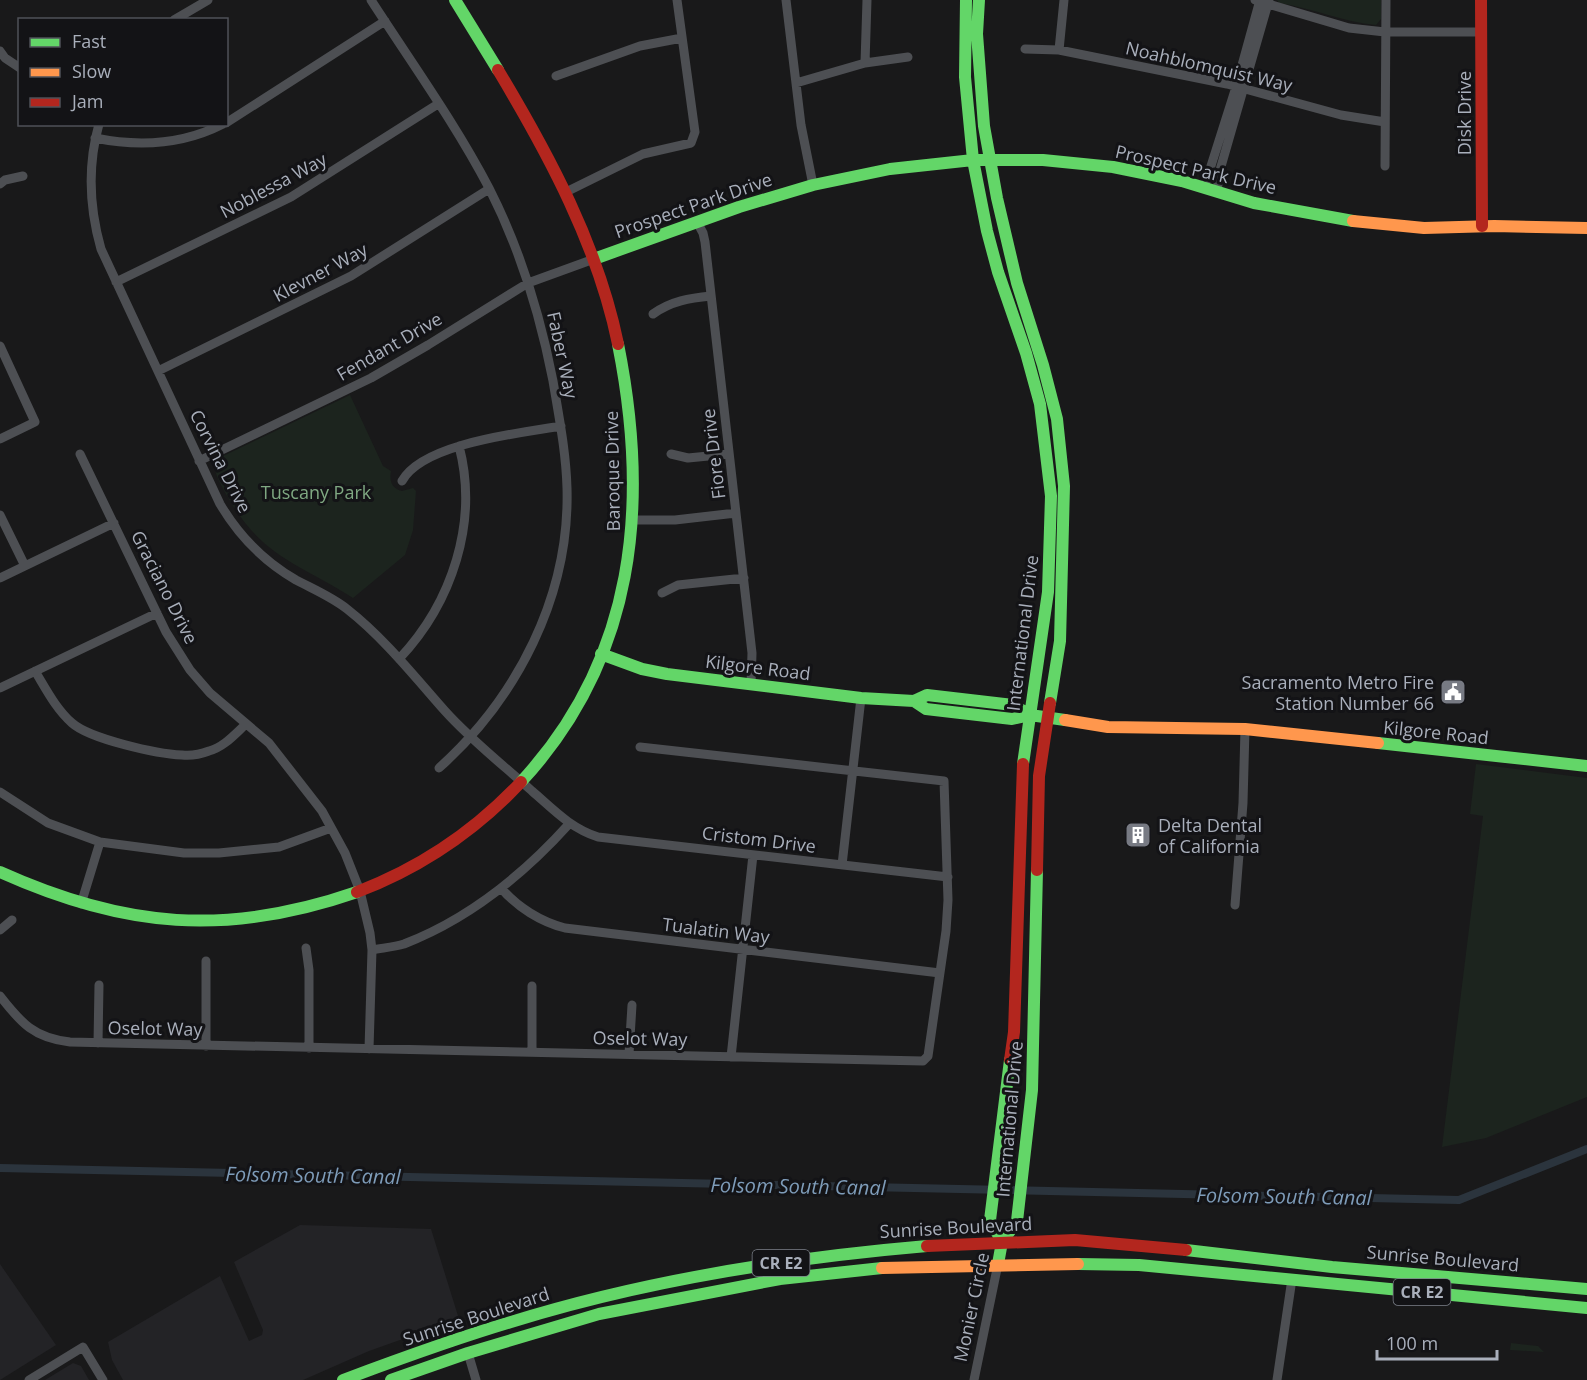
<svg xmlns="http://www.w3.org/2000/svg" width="1587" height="1380" font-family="'Open Sans',sans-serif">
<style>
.built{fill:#232326}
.green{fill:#1c241e}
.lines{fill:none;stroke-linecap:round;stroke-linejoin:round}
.canal{stroke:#2b343d;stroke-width:8}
.street{stroke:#4d4f53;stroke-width:9}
.fast{stroke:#63d668;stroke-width:12}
.slow{stroke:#ff974d;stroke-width:12}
.jam{stroke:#b3261e;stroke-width:12}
.labels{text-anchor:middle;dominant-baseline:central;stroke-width:6;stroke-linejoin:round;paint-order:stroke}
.shield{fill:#131316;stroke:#7c808a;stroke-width:1.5}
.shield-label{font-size:16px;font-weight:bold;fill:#a9afbb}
.street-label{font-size:18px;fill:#a9afbb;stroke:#131316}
.park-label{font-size:18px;fill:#7fa882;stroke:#131316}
.poi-label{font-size:18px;fill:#a9afbb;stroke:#131316;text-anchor:end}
.water-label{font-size:20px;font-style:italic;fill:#7e9cb9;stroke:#131316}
</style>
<rect width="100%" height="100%" fill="#19191a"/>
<!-- built -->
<path class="built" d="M300,1225L431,1229L459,1319L369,1351L303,1380H123L112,1360L108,1342L220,1276L249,1341L262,1335L263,1330L234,1262Z
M0,1264L56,1345L0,1380Z
M73,1363L81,1366L89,1380H45Z"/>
<!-- green -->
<path class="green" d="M1277,0H1381V19L1376,25C1343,22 1312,8 1279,3Z
M350,395L383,466L391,471C389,481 392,489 402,491L413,488L416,491L413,530L405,555L353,598C302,565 262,557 229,499C223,489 216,477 214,466L217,459Z
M1476,764L1587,778V1097L1486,1138L1442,1147L1483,816L1470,814Z
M1511,1343L1538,1346L1544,1352L1510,1350Z"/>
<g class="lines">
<!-- canal -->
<path class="canal" d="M0,1168L1459,1200L1587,1149"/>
<!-- street -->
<path class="street" d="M371,0C411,62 455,123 489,188C520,249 540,314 553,381C559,417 566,452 567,488C570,596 517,698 439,768
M786,0L801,125L813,185
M1255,0L1349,28L1385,32H1481
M174,20L208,0
M1025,49L1059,50L1227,84L1341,115L1385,122
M1059,50L1064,0
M0,51L5,58L20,68
M865,63L867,0
M556,76L640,46L682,38
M796,83L865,63L908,57
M226,123L385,21
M99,124C87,167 89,207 101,249L220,504C239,536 263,561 296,580C313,589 332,597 347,609C384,638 414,676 445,711C471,740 503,765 532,791C553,809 570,828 598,837L948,877
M95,138C139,147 182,145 223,124
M1385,166L1386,0
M0,184L5,180L23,176
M1204,188L1236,87L1260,0
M1217,191L1220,170L1269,0
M566,192L643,154L691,143L695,132L677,0
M697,222L703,233L705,242L752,653L751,685
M116,282L291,197L438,104
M653,314C671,301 690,298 711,296
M0,346L35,422L0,439
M158,371L351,276L489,189
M80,454L166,632L190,670L210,693L269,743L322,811L345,853L360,891L370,933L372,950L369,1049
M671,454L688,458L729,454
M199,461L371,378L428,345L528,283L594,259
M402,481C423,443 521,433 561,426
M0,515L25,566
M633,520H675L736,513
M0,578L114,523
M662,593L678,585L744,578
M399,659C452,603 479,522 459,446
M35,671C46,689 56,709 72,723C90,739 157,754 182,755C190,756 201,754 209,751C224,747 235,734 246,724
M0,688L157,613
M0,792L48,823L100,842L184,853H219L279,847L331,828
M842,865L861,698
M501,888C517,907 541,922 565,928L940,973
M81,904L100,842
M1235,905L1243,803L1245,729
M0,930L12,920
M306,948L309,970V1048
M372,950C382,948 394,947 404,944C469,919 523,875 569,824
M0,996C21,1023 34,1038 70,1042L923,1061L928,1056L946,931L948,900L944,781L640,747
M98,1043L99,985
M206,1046V961
M532,1052V986
M629,1054L632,1005
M731,1057L753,855
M468,1353L476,1380
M29,1380L83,1347L103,1380
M974,1380L998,1264
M1277,1380L1292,1279"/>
<!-- fast -->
<path class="fast" d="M455,0L498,70
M966,0L965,77L973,160L987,231L998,272L1026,353L1040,404L1051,496L1048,592L1023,764
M979,0L977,34L984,126L997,198L1017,283L1043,365L1057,419L1064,486L1060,641L1050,703
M594,259L739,207L813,185L890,169L973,160H1043L1113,167L1182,181L1254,203L1353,221
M601,654L642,669L667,674L861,698L914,701L927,695L1013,705L1030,715L1065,720
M914,701L926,709L1012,719L1030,715
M1378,743L1587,766
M521,782C636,658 650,504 618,344
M0,872C124,928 227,937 357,892
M1002,1242L990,1220L1010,1060
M1186,1250L1332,1267L1587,1289
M998,1264L1002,1242L1017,1221L1032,1090L1037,870
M1078,1264L1139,1265L1587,1308
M343,1380C399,1359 454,1339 511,1322C646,1280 787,1258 927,1246
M391,1380L468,1353L599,1314L780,1279L882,1268"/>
<!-- slow -->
<path class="slow" d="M1353,221L1424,228L1494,226L1587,228
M1065,720L1108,727L1245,729L1378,743
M882,1268L1078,1264"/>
<!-- jam -->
<path class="jam" d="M1481,0L1482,226
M498,70C549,155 598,246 618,344
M1037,870L1039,776L1050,703
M357,892C420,868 474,832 521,782
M1010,1060L1014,1032L1023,764
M927,1246L1075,1240L1186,1250"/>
</g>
<!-- icons -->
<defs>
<g id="civic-square" transform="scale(1.35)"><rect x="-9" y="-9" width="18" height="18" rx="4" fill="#777a83" stroke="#131316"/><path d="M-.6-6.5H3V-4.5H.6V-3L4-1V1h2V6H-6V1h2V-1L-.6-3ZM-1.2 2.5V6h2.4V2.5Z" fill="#fff"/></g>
<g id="building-square" transform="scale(1.35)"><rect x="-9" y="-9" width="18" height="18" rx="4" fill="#777a83" stroke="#131316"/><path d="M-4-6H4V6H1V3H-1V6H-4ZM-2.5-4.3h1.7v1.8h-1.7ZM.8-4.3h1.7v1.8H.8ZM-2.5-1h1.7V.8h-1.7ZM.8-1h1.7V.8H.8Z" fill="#fff"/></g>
</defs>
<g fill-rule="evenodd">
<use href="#civic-square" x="1453" y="692"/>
<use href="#building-square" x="1138" y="835"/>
</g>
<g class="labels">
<!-- shield labels -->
<g class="shield">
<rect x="752.5" y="1250" width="57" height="26" rx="4.5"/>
<rect x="1393.5" y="1279" width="57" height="26" rx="4.5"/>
</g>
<g class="shield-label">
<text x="781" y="1263">CR E2</text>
<text x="1422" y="1292">CR E2</text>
</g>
<!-- street labels -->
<g class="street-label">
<text transform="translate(1209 66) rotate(13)">Noahblomquist Way</text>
<text transform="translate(1464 113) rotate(-90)">Disk Drive</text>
<text transform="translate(1196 169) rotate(13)">Prospect Park Drive</text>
<text transform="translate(273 185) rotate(-28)">Noblessa Way</text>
<text transform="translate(693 205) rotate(-19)">Prospect Park Drive</text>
<text transform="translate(320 272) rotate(-28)">Klevner Way</text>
<text transform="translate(389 346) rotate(-30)">Fendant Drive</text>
<text transform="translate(563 355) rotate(78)">Faber Way</text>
<text transform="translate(713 454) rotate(-97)">Fiore Drive</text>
<text transform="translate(221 461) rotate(63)">Corvina Drive</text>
<text transform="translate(612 471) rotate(-91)">Baroque Drive</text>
<text transform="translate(165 587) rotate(63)">Graciano Drive</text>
<text transform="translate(1022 633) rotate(-83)">International Drive</text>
<text transform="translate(758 667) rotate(7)">Kilgore Road</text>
<text transform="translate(1436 732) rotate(6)">Kilgore Road</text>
<text transform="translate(759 839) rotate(7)">Cristom Drive</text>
<text transform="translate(716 930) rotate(7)">Tualatin Way</text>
<text transform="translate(155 1028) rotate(1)">Oselot Way</text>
<text transform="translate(640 1038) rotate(1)">Oselot Way</text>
<text transform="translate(1009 1119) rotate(-85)">International Drive</text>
<text transform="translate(956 1227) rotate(-3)">Sunrise Boulevard</text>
<text transform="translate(1443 1258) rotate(5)">Sunrise Boulevard</text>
<text transform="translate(971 1307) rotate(-78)">Monier Circle</text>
<text transform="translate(476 1316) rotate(-18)">Sunrise Boulevard</text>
</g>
<!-- park labels -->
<g class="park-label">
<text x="316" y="492">Tuscany Park</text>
</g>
<!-- poi labels -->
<g class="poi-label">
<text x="1434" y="682">Sacramento Metro Fire<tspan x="1434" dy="21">Station Number 66</tspan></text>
<text x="1158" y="825" text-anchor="start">Delta Dental<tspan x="1158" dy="21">of California</tspan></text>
</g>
<!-- water labels -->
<g class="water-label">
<text transform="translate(313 1175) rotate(1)">Folsom South Canal</text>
<text transform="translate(798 1186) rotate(1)">Folsom South Canal</text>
<text transform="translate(1284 1196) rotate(1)">Folsom South Canal</text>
</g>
</g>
<!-- legend -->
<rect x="18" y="18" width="210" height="108" fill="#131316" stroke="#4f5158" stroke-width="1.5"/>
<rect x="30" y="38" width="30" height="9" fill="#63d668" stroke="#4f5158" stroke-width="1.5"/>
<text x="72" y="48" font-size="18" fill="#a9afbb">Fast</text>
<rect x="30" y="68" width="30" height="9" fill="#ff974d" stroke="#4f5158" stroke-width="1.5"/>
<text x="72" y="78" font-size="18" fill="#a9afbb">Slow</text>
<rect x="30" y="98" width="30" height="9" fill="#b3261e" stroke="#4f5158" stroke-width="1.5"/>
<text x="72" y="108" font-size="18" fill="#a9afbb">Jam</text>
<!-- scale -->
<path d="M1377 1350v9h120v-9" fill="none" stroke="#a9afbb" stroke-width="3"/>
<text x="1386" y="1350" font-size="18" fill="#a9afbb" stroke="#131316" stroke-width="4.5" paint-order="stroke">100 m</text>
</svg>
